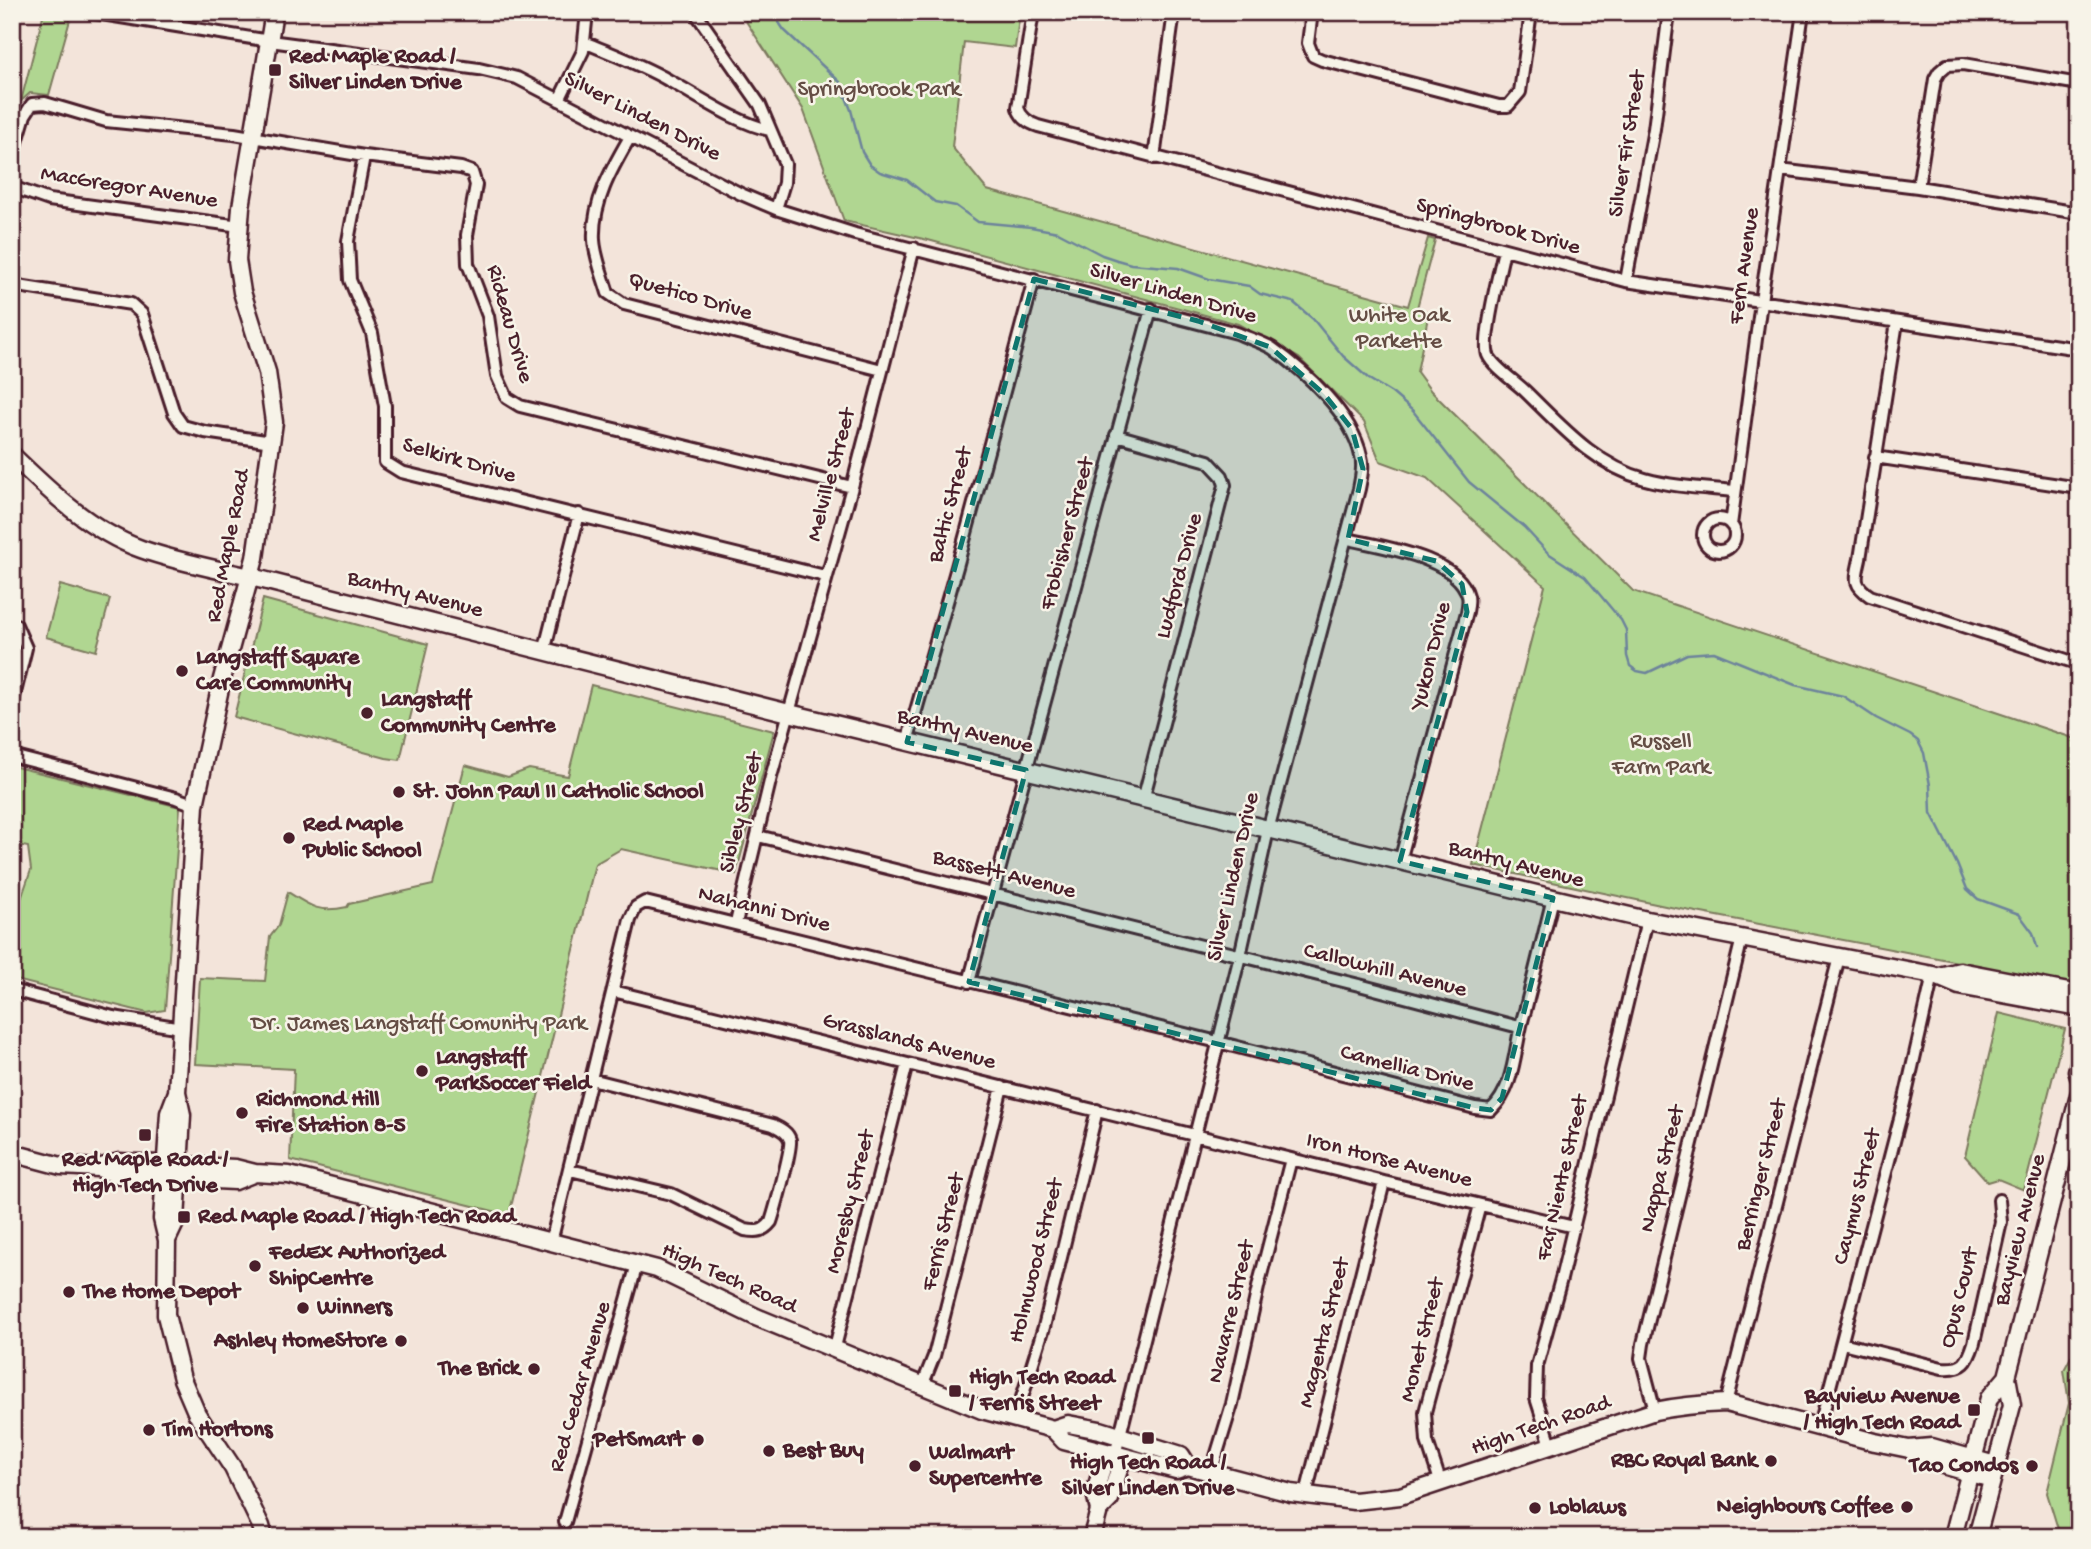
<svg xmlns="http://www.w3.org/2000/svg" width="2091" height="1549" font-family="'Gochi Hand',sans-serif">
<style>
.green{fill:#b0d691;stroke:#7d7a5e;stroke-width:2}
.lines{fill:none;stroke-linecap:round;stroke-linejoin:round}
.stream{stroke:#6d839b;stroke-width:2.5}
.street-casing{stroke:#4a1f2b;stroke-width:16}
.secondary-casing{stroke:#4a1f2b;stroke-width:21}
.street{stroke:#f7f3e8;stroke-width:10}
.secondary{stroke:#f7f3e8;stroke-width:16}
.rail-casing{stroke:#4a1f2b;stroke-width:5}
.rail{stroke:#f7f3e8;stroke-width:2.5;stroke-dasharray:8;stroke-linecap:butt}
.marked{fill:#0f766e;fill-opacity:0.2;stroke:#0f766e;stroke-width:5;stroke-dasharray:14 9;stroke-linejoin:round}
.poi-dot{fill:#4a1f2b;stroke:#f7f3e8;stroke-width:2.5}
.labels{text-anchor:middle;dominant-baseline:central;stroke-width:5;stroke-linejoin:round;paint-order:stroke}
.poi-label{font-size:23px;font-weight:bold;fill:#4a1f2b;stroke:#f7f3e8;text-anchor:start}
.park-label{font-size:23px;fill:#644d44;stroke:#f7f3e8}
.street-label{font-size:23px;fill:#4a1f2b;stroke:#f7f3e8}
</style>
<rect width="100%" height="100%" fill="#f3e4da"/>
<filter id="ink" filterUnits="userSpaceOnUse"><feTurbulence type="fractalNoise" baseFrequency=".0143" numOctaves="2"/><feDisplacementMap in="SourceGraphic" scale="14" xChannelSelector="R" yChannelSelector="G"/><feConvolveMatrix kernelMatrix="1 2 1 2 8 2 1 2 1" color-interpolation-filters="sRGB"/></filter>
<g filter="url(#ink)">
<!-- green -->
<path class="green" d="M44,12L72,13L49,95L30,93L21,101Z
M740,12H1020L1015,48L964,42L952,147L987,190L1408,306L1428,238L1435,240L1417,308L1429,312L1417,372L1431,391L1633,591L2079,740V963L2073,984L1665,906L1473,865L1545,586L1427,478L1380,461L1364,422L1299,358L1238,324L928,240L844,221L803,109Z
M60,585L110,599L96,651L46,637Z
M263,599L428,644L400,760L386,758L234,717Z
M591,685L774,731L736,874L621,849L595,864L509,1215L290,1160L294,1069L195,1064L200,978L265,981L270,937L279,925L288,892C311,907 319,913 347,907L349,904L433,885L465,765L508,777L529,769L568,776Z
M12,766L180,807L165,1010L147,1013L12,979V925L31,870L28,847L12,844Z
M1999,1013L2065,1029L2024,1190L1998,1179L1988,1182L1965,1156Z
M2079,1342V1537H2069L2058,1529L2047,1493L2069,1403L2064,1370Z"/>
<g class="lines">
<!-- stream -->
<path class="stream" d="M772,12L784,30L840,82L851,110L862,152L870,165L880,172L907,180L935,202L956,206L978,222L1031,227L1058,232L1102,255L1117,260L1131,264L1178,268L1209,279L1249,286L1260,294L1293,302L1313,319L1343,356L1369,379L1392,393L1413,411L1469,482L1524,527L1548,553L1585,577L1621,620L1626,630L1627,656L1630,666L1637,671L1647,673L1687,654L1714,652L1795,685L1843,696L1876,718L1910,735L1918,741L1924,753L1930,785L1931,813L1957,864L1967,889L1978,899L2019,914L2033,933L2037,947
M2074,1278L2079,1285"/>
<!-- street casing -->
<g class="street-casing">
<path id="street" d="M89,12L270,41L479,69L517,78L741,194L776,209L855,234L1237,333C1248,338 1262,342 1272,348C1306,372 1352,414 1361,456C1364,467 1361,478 1359,489L1268,830L1240,956L1115,1455
M695,12L760,105L785,164L784,183L776,209
M1033,12L1018,108C1021,118 1029,123 1038,126L1626,281L2079,349
M1312,12L1308,43L1313,56L1322,60L1499,106H1508L1520,92L1531,12
M584,42C612,54 642,65 668,80C698,96 736,123 770,130
M559,100L583,51L587,12
M630,137C612,168 592,202 594,240C595,257 603,276 608,293L624,304L882,370
M364,156L348,241L350,280L372,333L385,406V462L401,472L825,576
M1154,158L1174,12
M12,159L25,115L32,104L45,103L106,121L234,134L364,156L461,168L472,172L476,185L467,235L468,264L488,316L497,376L507,398L520,406L852,487
M1780,170L1918,187L2079,213
M12,187L49,200L240,226
M1918,187L1935,79L1939,72L1947,65L1963,64L2079,84
M1504,250C1500,269 1482,340 1488,355C1493,367 1516,382 1526,392C1561,426 1596,466 1645,479C1674,487 1705,488 1735,491
M1626,281L1654,129L1669,12
M12,285L131,304L142,314L174,413L183,426L205,432L272,442
M1897,322L1860,559C1856,578 1852,584 1870,596L2079,664
M1116,435L1208,461L1222,476L1225,485L1143,800
M1875,457L2079,488
M1703 535a16 16 0 1 1 32 0a16 16 0 1 1-32 0Z
M1731,525L1763,287L1803,12
M1348,539C1381,547 1458,557 1468,596C1469,600 1468,607 1467,612L1400,861
M12,624L16,625L26,648L12,705
M544,652L579,514
M907,742L957,567L1034,279
M12,756L176,798L195,805
M758,836L1363,986L1519,1027
M736,923L771,777L852,487L914,248
M969,982L1151,309
M12,990L113,1017L182,1028
M613,991L1384,1182L1574,1227
M570,1170L671,1194L745,1230C757,1232 763,1232 771,1222C775,1210 792,1148 790,1140C788,1132 779,1128 773,1125L591,1079
M551,1242L630,920L636,907L645,902L1218,1042L1475,1108L1491,1110C1517,1086 1514,1042 1525,1011L1553,898
M1842,1343L1942,1368C1964,1370 1968,1362 1974,1343L2001,1222L1999,1200
M834,1351L907,1064
M922,1386L934,1356L1002,1087
M1726,1403L1839,957
M1655,1411L1641,1358L1643,1344L1742,938
M1015,1420L1044,1327L1097,1110
M1819,1429L1904,1103L1933,975
M1551,1445L1536,1398L1537,1366L1561,1279L1647,920
M1211,1473L1232,1404L1259,1283L1291,1159
M1441,1484L1427,1441L1425,1412L1480,1205
M1306,1494L1384,1182
M565,1522L637,1264"/>
</g>
<!-- secondary casing -->
<g class="secondary-casing">
<path id="secondary" d="M12,455C50,492 91,531 141,549C183,564 228,571 271,582L789,713L1553,898L1647,920L1933,975L1959,986L2079,1008
M1939,976L1960,971L2079,994
M2079,1064L2077,1071L2079,1077
M177,1092L169,1113L162,1219L167,1240L166,1315L182,1379L197,1414L233,1468L261,1526L264,1537
M12,1153L61,1166L98,1168L119,1175L235,1181L255,1173
M98,1168L119,1162L235,1168L255,1173L289,1175L657,1269L756,1317L982,1410L1053,1429L1068,1424L1100,1430L1181,1455L1188,1466
M167,1240L176,1221L182,1115L177,1092L195,805L222,679L255,558L274,422L267,372L242,292L237,260L241,207L274,12
M1053,1429L1064,1441L1176,1470L1188,1466L1291,1493L1354,1501L1400,1496L1655,1411C1679,1406 1702,1404 1726,1403L1875,1442L1909,1449L1932,1447L1995,1465
M1909,1449L1925,1460L1992,1479
M1099,1510L1110,1499L1120,1466L1115,1455
M1092,1537L1099,1510L1095,1493L1103,1464L1115,1455
M1953,1537L1989,1398L2007,1377
M1977,1537L2012,1405L2007,1377L2079,1095"/>
</g>
<!-- street -->
<use href="#street" class="street"/>
<!-- secondary -->
<use href="#secondary" class="secondary"/>
<!-- rail casing -->
<g class="rail-casing">
<path id="rail" d="M12,16L13,12"/>
</g>
<!-- rail -->
<use href="#rail" class="rail"/>
</g>
</g>
<!-- marked area -->
<path class="marked" d="M1034,279L1198,321L1270,347L1324,394L1352,429L1363,469L1348,539L1436,561L1462,584L1467,612L1400,861L1553,898L1502,1098L1491,1110L1475,1108L969,982L1026,770L907,742Z"/>
<!-- markers -->
<g class="poi-dot">
<rect x="268" y="63" width="14" height="14" rx="3.5"/>
<circle cx="182" cy="671" r="7"/>
<circle cx="367" cy="713" r="7"/>
<circle cx="399" cy="792" r="7"/>
<circle cx="289" cy="838" r="7"/>
<circle cx="422" cy="1071" r="7"/>
<circle cx="242" cy="1113" r="7"/>
<rect x="138" y="1128" width="14" height="14" rx="3.5"/>
<rect x="177" y="1210" width="14" height="14" rx="3.5"/>
<circle cx="255" cy="1266" r="7"/>
<circle cx="69" cy="1292" r="7"/>
<circle cx="303" cy="1308" r="7"/>
<circle cx="401" cy="1341" r="7"/>
<circle cx="534" cy="1369" r="7"/>
<rect x="948" y="1384" width="14" height="14" rx="3.5"/>
<rect x="1967" y="1403" width="14" height="14" rx="3.5"/>
<circle cx="149" cy="1430" r="7"/>
<rect x="1141" y="1431" width="14" height="14" rx="3.5"/>
<circle cx="698" cy="1440" r="7"/>
<circle cx="769" cy="1451" r="7"/>
<circle cx="1771" cy="1461" r="7"/>
<circle cx="915" cy="1466" r="7"/>
<circle cx="2032" cy="1466" r="7"/>
<circle cx="1907" cy="1507" r="7"/>
<circle cx="1535" cy="1508" r="7"/>
</g>
<g class="labels">
<!-- poi labels -->
<g class="poi-label">
<text x="289" y="57">Red Maple Road /<tspan x="289" dy="26">Silver Linden Drive</tspan></text>
<text x="196" y="658">Langstaff Square<tspan x="196" dy="26">Care Community</tspan></text>
<text x="381" y="700">Langstaff<tspan x="381" dy="26">Community Centre</tspan></text>
<text x="413" y="792">St. John Paul II Catholic School</text>
<text x="303" y="825">Red Maple<tspan x="303" dy="26">Public School</tspan></text>
<text x="436" y="1058">Langstaff<tspan x="436" dy="26">ParkSoccer Field</tspan></text>
<text x="256" y="1100">Richmond Hill<tspan x="256" dy="26">Fire Station 8-5</tspan></text>
<text x="145" y="1160" text-anchor="middle">Red Maple Road /<tspan x="145" dy="26">High Tech Drive</tspan></text>
<text x="198" y="1217">Red Maple Road / High Tech Road</text>
<text x="269" y="1253">FedEx Authorized<tspan x="269" dy="26">ShipCentre</tspan></text>
<text x="83" y="1292">The Home Depot</text>
<text x="317" y="1308">Winners</text>
<text x="387" y="1341" text-anchor="end">Ashley HomeStore</text>
<text x="520" y="1369" text-anchor="end">The Brick</text>
<text x="969" y="1378">High Tech Road<tspan x="969" dy="26">/ Ferris Street</tspan></text>
<text x="1960" y="1397" text-anchor="end">Bayview Avenue<tspan x="1960" dy="26">/ High Tech Road</tspan></text>
<text x="163" y="1430">Tim Hortons</text>
<text x="684" y="1440" text-anchor="end">PetSmart</text>
<text x="783" y="1451">Best Buy</text>
<text x="929" y="1453">Walmart<tspan x="929" dy="26">Supercentre</tspan></text>
<text x="1757" y="1461" text-anchor="end">RBC Royal Bank</text>
<text x="1148" y="1463" text-anchor="middle">High Tech Road /<tspan x="1148" dy="26">Silver Linden Drive</tspan></text>
<text x="2018" y="1466" text-anchor="end">Tao Condos</text>
<text x="1893" y="1507" text-anchor="end">Neighbours Coffee</text>
<text x="1549" y="1508">Loblaws</text>
</g>
<!-- park labels -->
<g class="park-label">
<text x="879" y="90">Springbrook Park</text>
<text x="1399" y="316">White Oak<tspan x="1399" dy="26">Parkette</tspan></text>
<text x="1661" y="742">Russell<tspan x="1661" dy="26">Farm Park</tspan></text>
<text x="419" y="1024">Dr. James Langstaff Comunity Park</text>
</g>
<!-- street labels -->
<g class="street-label">
<text transform="translate(642 117) rotate(27)">Silver Linden Drive</text>
<text transform="translate(1628 144) rotate(-81)">Silver Fir Street</text>
<text transform="translate(129 188) rotate(9)">MacGregor Avenue</text>
<text transform="translate(1498 227) rotate(15)">Springbrook Drive</text>
<text transform="translate(1745 266) rotate(-82)">Fern Avenue</text>
<text transform="translate(1173 294) rotate(16)">Silver Linden Drive</text>
<text transform="translate(690 297) rotate(16)">Quetico Drive</text>
<text transform="translate(509 324) rotate(74)">Rideau Drive</text>
<text transform="translate(459 461) rotate(16)">Selkirk Drive</text>
<text transform="translate(832 475) rotate(-75)">Melville Street</text>
<text transform="translate(951 505) rotate(-75)">Baltic Street</text>
<text transform="translate(1068 534) rotate(-75)">Frobisher Street</text>
<text transform="translate(229 546) rotate(-79)">Red Maple Road</text>
<text transform="translate(1180 576) rotate(-75)">Ludford Drive</text>
<text transform="translate(415 595) rotate(14)">Bantry Avenue</text>
<text transform="translate(1432 656) rotate(-76)">Yukon Drive</text>
<text transform="translate(965 732) rotate(13)">Bantry Avenue</text>
<text transform="translate(742 813) rotate(-76)">Sibley Street</text>
<text transform="translate(1516 865) rotate(14)">Bantry Avenue</text>
<text transform="translate(1004 875) rotate(14)">Bassett Avenue</text>
<text transform="translate(1234 877) rotate(-77)">Silver Linden Drive</text>
<text transform="translate(764 910) rotate(14)">Nahanni Drive</text>
<text transform="translate(1385 971) rotate(14)">Callowhill Avenue</text>
<text transform="translate(909 1042) rotate(14)">Grasslands Avenue</text>
<text transform="translate(1407 1069) rotate(14)">Camellia Drive</text>
<text transform="translate(1389 1161) rotate(14)">Iron Horse Avenue</text>
<text transform="translate(1663 1169) rotate(-76)">Nappa Street</text>
<text transform="translate(1762 1175) rotate(-76)">Berringer Street</text>
<text transform="translate(1563 1178) rotate(-77)">Far Niente Street</text>
<text transform="translate(1858 1197) rotate(-76)">Caymus Street</text>
<text transform="translate(851 1202) rotate(-76)">Moresby Street</text>
<text transform="translate(2021 1230) rotate(-76)">Bayview Avenue</text>
<text transform="translate(944 1232) rotate(-76)">Ferris Street</text>
<text transform="translate(1037 1261) rotate(-76)">Holmwood Street</text>
<text transform="translate(729 1279) rotate(24)">High Tech Road</text>
<text transform="translate(1960 1298) rotate(-76)">Opus Court</text>
<text transform="translate(1232 1312) rotate(-77)">Navarre Street</text>
<text transform="translate(1325 1333) rotate(-76)">Magenta Street</text>
<text transform="translate(1423 1340) rotate(-76)">Monet Street</text>
<text transform="translate(581 1387) rotate(-74)">Red Cedar Avenue</text>
<text transform="translate(1541 1426) rotate(-19)">High Tech Road</text>
</g>
</g>
<!-- margin -->
<rect width="2091" height="1549" fill="none" stroke="#f7f3e8" stroke-width="42"/>
<rect x="21" y="21" width="2049" height="1507" fill="none" stroke="#4a1f2b" stroke-width="2.5" filter="url(#ink)"/>
</svg>
